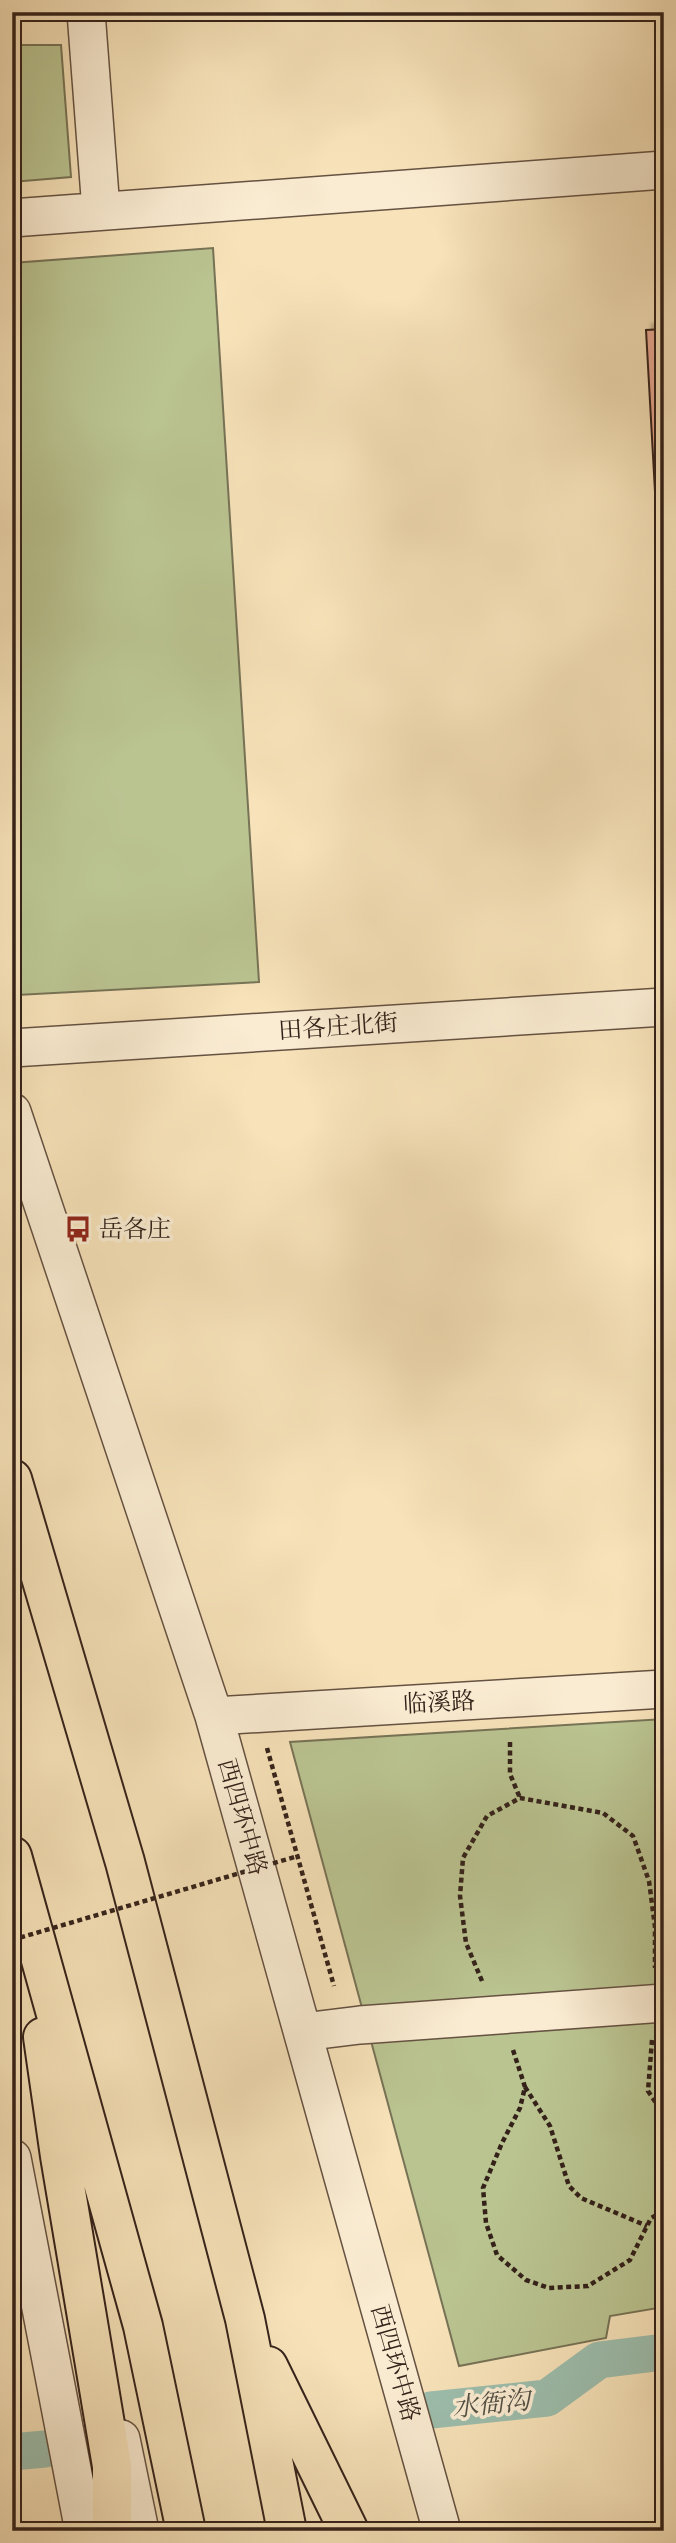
<svg xmlns="http://www.w3.org/2000/svg" width="676" height="2543" font-family="Cardo,'Noto Serif SC',serif">
<style>
.green{fill:#bac491;stroke:#777356;stroke-width:2}
.lines{fill:none;stroke-linecap:round;stroke-linejoin:round}
.canal{stroke:#9dbead;stroke-width:37}
.building{fill:#eaaa94;stroke:#34221a;stroke-width:2;filter:url(#shadow)}
.minor-casing{stroke:#655242;stroke-width:40}
.highway-casing{stroke:#34221a;stroke-width:42}
.path{stroke:#34221a;stroke-width:4.5;stroke-dasharray:5 3.5;stroke-linecap:butt}
.minor{stroke:#faecd2;stroke-width:37}
.highway{stroke:#f7e2b9;stroke-width:38}
.path-bridge{stroke:#34221a;stroke-width:4.5;stroke-dasharray:5 3.5;stroke-linecap:butt}
.labels{text-anchor:middle;dominant-baseline:central;stroke-width:7;stroke-linejoin:round;paint-order:stroke}
.street-label{font-size:24px;fill:#34221a;stroke:#faecd2}
.poi-label{font-size:24px;fill:#34221a;stroke:#faecd2;text-anchor:start}
.water-label{font-size:26px;font-style:italic;fill:#545146;stroke:#faecd2}
</style>
<defs>
<filter id="shadow"><feDropShadow dx="6" dy="-6" stdDeviation="2" flood-color="#0004"/></filter>
</defs>
<rect width="100%" height="100%" fill="#f7e2b9"/>
<filter id="stains"><feTurbulence type="fractalNoise" baseFrequency=".00286" numOctaves="4"/><feColorMatrix values="0 0 0 0 .2 0 0 0 0 .09 0 0 0 0 .02 0 0 0 .5 -.17"/></filter>
<radialGradient id="worn" r=".72"><stop offset=".6" stop-color="#630" stop-opacity="0"/><stop offset="1" stop-color="#630" stop-opacity=".3"/></radialGradient>
<!-- green -->
<path class="green" d="M12,45H61L71,177L12,182Z
M213,248L259,982L17,995L12,980V263Z
M664,1719V2307L610,2316L606,2338L459,2366L290,1742Z"/>
<g class="lines">
<!-- canal -->
<path class="canal" d="M431,2410L547,2398L599,2360L664,2352
M12,2452L45,2449"/>
</g>
<!-- building -->
<path class="building" d="M664,329V653L646,330Z"/>
<g class="lines">
<!-- minor casing -->
<g class="minor-casing">
<path id="minor" d="M86,12L101,210
M12,218L664,170
M12,1048L664,1007
M12,1112L214,1716L442,2531
M214,1716L664,1689
M303,2032L360,2025L664,2003
M12,2158L84,2531
M121,2439L140,2531"/>
</g>
<!-- highway casing -->
<g class="highway-casing">
<path id="highway" d="M12,1479L125,1862L245,2319L287,2531
M12,1856L143,2326L186,2531
M43,2037L60,2156L112,2466V2531
M268,2366L349,2531"/>
</g>
<!-- path -->
<path class="path" d="M510,1742V1774L520,1798
M267,1748L334,1986
M482,1981L466,1943L460,1896L463,1858L487,1816L520,1798L603,1813L633,1836L649,1881L655,1927V1968
M652,2040L648,2091L664,2115
M513,2050L525,2087L520,2108L502,2143L483,2188L486,2223L497,2255L526,2280L549,2288L588,2286L630,2260L651,2218L664,2211
M525,2087L550,2126L569,2186L581,2198L647,2226"/>
<!-- minor -->
<use href="#minor" class="minor"/>
<!-- highway -->
<use href="#highway" class="highway"/>
<!-- path-bridge -->
<path class="path-bridge" d="M12,1940L298,1856"/>
</g>
<!-- icons -->
<defs>
<g id="bus-bare" transform="scale(2.1)"><path d="M-5-6H5V4H4V6H2V4H-2V6H-4V4H-5ZM-3.5-4V0h7V-4ZM-3.5 1.2v1.5H-2V1.2ZM2 1.2v1.5H3.5V1.2Z" fill="#8f2418" stroke="#faecd2" stroke-width="2.5" paint-order="stroke"/></g>
</defs>
<g fill-rule="evenodd">
<use href="#bus-bare" x="78" y="1229"/>
</g>
<g class="labels">
<!-- street labels -->
<g class="street-label">
<text transform="translate(338 1027) rotate(-4)">田各庄北街</text>
<text transform="translate(439 1703) rotate(-3)">临溪路</text>
<text transform="translate(242 1817) rotate(74)">西四环中路</text>
<text transform="translate(395 2363) rotate(74)">西四环中路</text>
</g>
<!-- poi labels -->
<g class="poi-label">
<text x="99" y="1229">岳各庄</text>
</g>
<!-- water labels -->
<g class="water-label">
<text transform="translate(491 2404) rotate(-6)">水衙沟</text>
</g>
</g>
<!-- margin -->
<rect width="676" height="2543" fill="none" stroke="#f7e2b9" stroke-width="42"/>
<rect x="14" y="14" width="648" height="2515" fill="none" stroke="#34221a" stroke-width="3.5"/>
<rect x="21" y="21" width="634" height="2501" fill="none" stroke="#34221a" stroke-width="2"/>
<rect width="100%" height="100%" filter="url(#stains)"/>
<rect width="100%" height="100%" fill="url(#worn)"/>
</svg>
